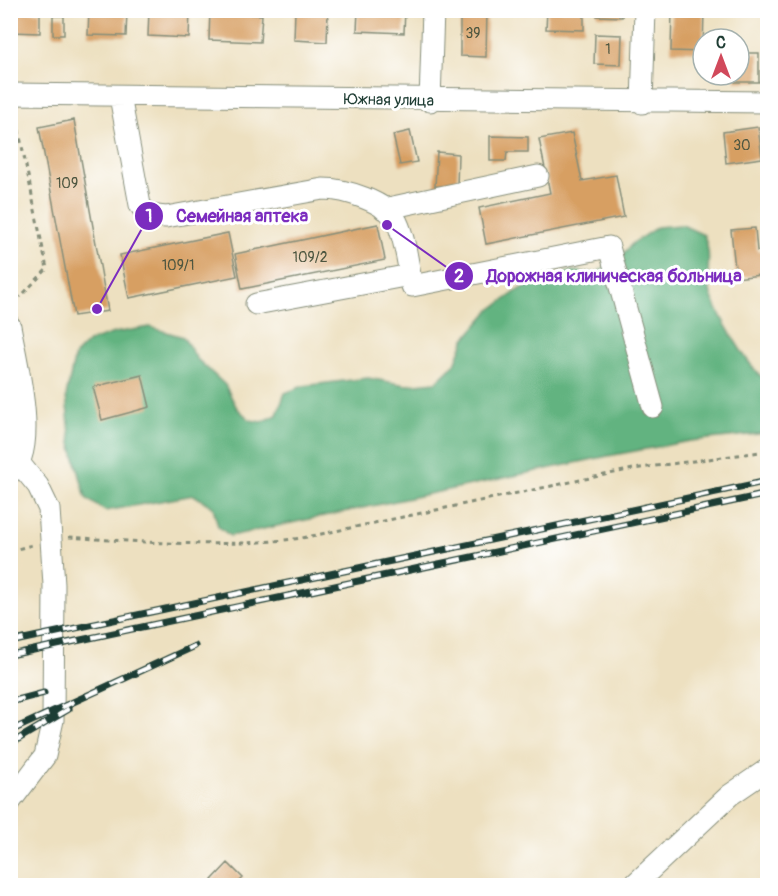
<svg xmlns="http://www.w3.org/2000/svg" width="778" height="896" font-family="Pangolin,sans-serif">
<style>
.forest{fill:#62b380;stroke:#40785a;stroke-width:1.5}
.building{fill:#d79f62}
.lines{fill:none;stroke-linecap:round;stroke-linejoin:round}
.minor-casing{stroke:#868e7a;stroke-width:23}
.path{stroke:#868e7a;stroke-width:3;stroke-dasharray:4.5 4.5;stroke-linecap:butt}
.minor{stroke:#fff;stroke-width:21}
.rail-casing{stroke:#1f3d34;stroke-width:7}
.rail{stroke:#fff;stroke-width:4.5;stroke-dasharray:14;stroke-linecap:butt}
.labels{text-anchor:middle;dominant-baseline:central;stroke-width:6;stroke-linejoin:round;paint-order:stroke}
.number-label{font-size:14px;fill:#4d5640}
.street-label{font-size:16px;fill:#1f3d34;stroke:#fff}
.leader{fill:none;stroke:#7b2cbf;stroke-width:2}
.callout-dot{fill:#7b2cbf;stroke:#fff;stroke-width:2}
.mark-label{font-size:18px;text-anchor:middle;font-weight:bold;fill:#fff}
.callout-label{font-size:18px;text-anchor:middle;font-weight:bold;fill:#7b2cbf;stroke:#fff;stroke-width:6;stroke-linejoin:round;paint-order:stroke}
</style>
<rect width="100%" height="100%" fill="#fff"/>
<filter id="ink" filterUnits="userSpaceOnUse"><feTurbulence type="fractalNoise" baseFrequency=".0167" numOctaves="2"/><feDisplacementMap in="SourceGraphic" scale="12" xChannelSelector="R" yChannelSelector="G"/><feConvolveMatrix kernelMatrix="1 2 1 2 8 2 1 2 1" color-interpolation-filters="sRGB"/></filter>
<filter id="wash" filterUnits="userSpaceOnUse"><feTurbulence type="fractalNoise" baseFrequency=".008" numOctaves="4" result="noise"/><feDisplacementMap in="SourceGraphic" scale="24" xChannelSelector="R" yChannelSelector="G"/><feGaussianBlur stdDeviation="1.35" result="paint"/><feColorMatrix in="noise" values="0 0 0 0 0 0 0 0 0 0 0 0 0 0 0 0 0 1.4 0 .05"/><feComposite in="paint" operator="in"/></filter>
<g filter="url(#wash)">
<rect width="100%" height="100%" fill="#ede0c0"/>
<!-- forest -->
<path class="forest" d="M682,225L704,235C713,259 705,268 710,290C712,306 753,376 767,380V433L690,441L608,456L230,536L218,526L213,507L194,495L105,511L86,498L71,443L66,396L75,355L88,342L114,333L150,327L183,337L197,359L225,385L237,408L250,420L262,422L277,415L285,393L303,386L368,378L406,385L436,382L455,364L465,339L489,311L520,289L548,277L572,271L596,273L620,257L633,243L657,227Z"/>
<g id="blocks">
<!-- building -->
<path class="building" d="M89,10H127L126,36L88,35Z
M149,10H190L189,38L148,36Z
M210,10H244V14L262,15L260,42L209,40Z
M358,10H405L404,33L357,31Z
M460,10H487L486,57L460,56Z
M547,10H584V30L546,29Z
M597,10H622V17L597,16Z
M672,10H704L703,52L671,51Z
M10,11L40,12V33L10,32Z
M295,11L328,12L327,42L294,40Z
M53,16H64V35H53Z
M595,34L622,35L621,65L594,64Z
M739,53H759V82H735V75H739Z
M74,120L108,311L74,316L39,127Z
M758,127L762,158L726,163L723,132Z
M410,131L417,162L400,165L393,135Z
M572,133L582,181L616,175L624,217L486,244L479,208L550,193L539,139Z
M490,136L528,137V152H507L506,161H490Z
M437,152L458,154L457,187L435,186Z
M378,224L385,260L242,289L235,254Z
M755,228L757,251L768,250V274L736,278L731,230Z
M228,233L237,276L129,298L120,255Z
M142,375L150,407L102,420L93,387Z
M228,863L243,878L235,886H218L212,880Z"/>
</g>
</g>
<g filter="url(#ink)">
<use href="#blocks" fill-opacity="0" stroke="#868e7a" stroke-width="1.5"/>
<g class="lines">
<!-- minor casing -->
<g class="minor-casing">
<path id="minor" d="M10,94L768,102
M120,96L140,205L148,215L166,217L323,189C345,189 387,202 397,222C406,241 408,266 412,286L609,247L653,407
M430,101L433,10
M642,103L645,10
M384,209L538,176
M256,304L410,275
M10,326C16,360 40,451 11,472
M10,802L45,756L53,720L54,585L49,509L38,486L20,464
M633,886L730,795L768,769"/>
</g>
<!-- path -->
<path class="path" d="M15,112L47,269L20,297
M69,537C147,543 224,548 302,538L633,469L768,451
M10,551L32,545"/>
<!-- minor -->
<use href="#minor" class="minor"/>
<!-- rail casing -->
<g class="rail-casing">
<path id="rail" d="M10,642L768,481
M10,655L768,494
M10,702L44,693
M10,731L195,646
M10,744L69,709"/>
</g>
<!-- rail -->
<use href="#rail" class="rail"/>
</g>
</g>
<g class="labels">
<!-- number labels -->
<g class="number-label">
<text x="473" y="33">39</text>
<text x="608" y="49">1</text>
<text x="742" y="145">30</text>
<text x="67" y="183">109</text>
<text x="310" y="257">109/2</text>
<text x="178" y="265">109/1</text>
</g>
<!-- street labels -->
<g class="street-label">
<text transform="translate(389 100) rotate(1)">Южная улица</text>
</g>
</g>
<!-- callouts -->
<path class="leader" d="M97 309L149 216M387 225L459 276"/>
<g class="callout-dot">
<circle cx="97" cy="309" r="6"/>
<circle cx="387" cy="225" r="6"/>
<circle cx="149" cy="216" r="15"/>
<circle cx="459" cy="276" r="15"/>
</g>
<g class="mark-label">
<text x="149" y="222">1</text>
<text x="459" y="282">2</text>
</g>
<g class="callout-label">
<text x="242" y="222">Семейная аптека</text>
<text x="614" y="282">Дорожная клиническая больница</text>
</g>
<!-- margin -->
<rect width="778" height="896" fill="none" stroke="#fff" stroke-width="36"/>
<!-- north arrow -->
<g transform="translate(721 57)"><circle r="28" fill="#ffffff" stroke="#a5b1ae" stroke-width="1.5"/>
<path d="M0-4.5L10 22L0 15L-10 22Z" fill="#d1495b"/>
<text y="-9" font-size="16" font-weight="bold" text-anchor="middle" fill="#1f3d34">С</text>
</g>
</svg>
